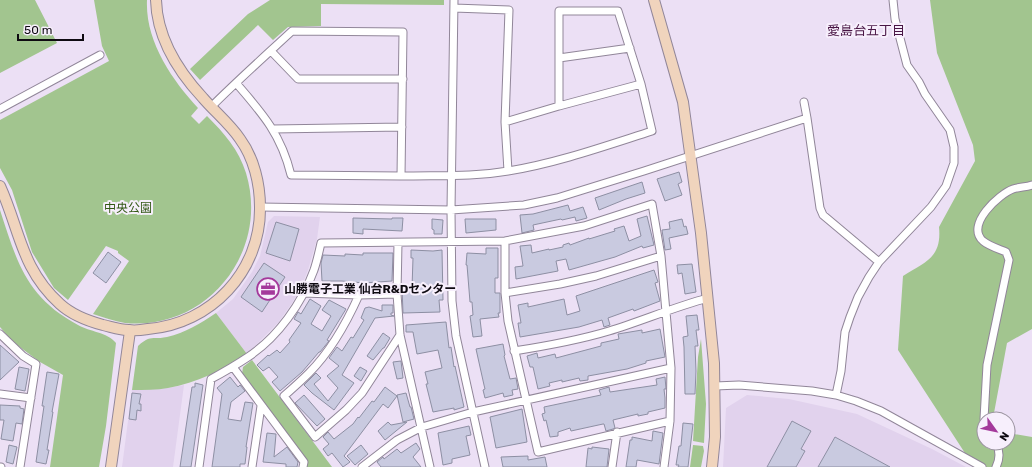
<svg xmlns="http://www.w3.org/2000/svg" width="1032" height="467" font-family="Rubik,'Noto Sans JP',sans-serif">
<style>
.built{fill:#e1d2ed}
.green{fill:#a2c58f}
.building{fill:#c9cae0;stroke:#8d8fa3}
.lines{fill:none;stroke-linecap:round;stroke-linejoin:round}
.street-casing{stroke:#918699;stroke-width:9}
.secondary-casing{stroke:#918699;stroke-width:12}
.street{stroke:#fff;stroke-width:7}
.secondary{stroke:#f0d4bd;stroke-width:10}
.labels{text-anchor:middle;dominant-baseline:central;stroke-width:4;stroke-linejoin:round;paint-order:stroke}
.park-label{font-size:12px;fill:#335916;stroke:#f7effc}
.poi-label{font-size:12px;font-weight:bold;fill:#0e0a11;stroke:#f7effc;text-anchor:start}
.neighbourhood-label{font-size:13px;fill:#491645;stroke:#f7effc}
</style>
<rect width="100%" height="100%" fill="#ece0f5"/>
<!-- built -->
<path class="built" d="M274,216L320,217L317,239L308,270L301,288L292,303L278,323L247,354L216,313L233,299L252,272L260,256L268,222Z
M184,385L173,467H122L132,390L167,388Z
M747,395L789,399L857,414L932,449L966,467H723L726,408Z"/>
<!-- green -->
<path class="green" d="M0,0H35L57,43L0,73Z
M94,0H147C145,41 172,80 198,108L191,116L199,124L207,116C224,133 239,150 246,173C270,252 207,331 125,323C114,321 103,317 93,314L129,261L118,253V251L106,246L68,300L54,288L32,252L12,190L0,168V120L109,61L102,46Z
M270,0H444V5L321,4V26L288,27L273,40L258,25L200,80L190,69L248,14Z
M930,0H1032V329L1007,343L994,413L998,419H984V443H1008V433L1032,437V467H974L898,350L903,276C925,262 942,258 939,227L975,161L973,145L937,53Z
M0,210C17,262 26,297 78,325C90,332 107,332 116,343L106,426L99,467H50L63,375L40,362L13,342L0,327Z
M216,313L247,354C222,370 197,383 168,388C157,390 144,390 132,390L138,346C151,334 152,340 167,337C185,333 201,323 216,313Z
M701,339L706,404L704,443L693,441L698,357Z
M252,360L332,467H307L308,461L242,374L243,367Z
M693,445L703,446L704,451L701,467H690Z"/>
<!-- building -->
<path class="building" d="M679,172L682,182L678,184L682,195L665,201L657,179Z
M642,182L645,193L626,199L599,210L595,198Z
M568,205L570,211L583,207L587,218L576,221L575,217L562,220L561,219L533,225L534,230L522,233L520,215L533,214Z
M647,216L654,245L643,248L642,246L615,257L569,270L566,259L556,261L558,271L516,279L515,267L523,266L520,246L531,245L532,253L549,249V250L563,247V245L569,243L570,245L589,238V239L615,231L614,229L624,226L629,241L641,236L637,219Z
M353,218L392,219V218H403L402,231L363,229V234L353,233Z
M432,219L443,220L442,234H434V230L432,229Z
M465,219H496V230L466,233Z
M682,219L684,227L686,226L688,234L669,238L671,249L665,250L662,230L670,229L669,222Z
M276,222L299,229L290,261L266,253Z
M486,248H498V278H495V293H500V313H498L499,317L480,319L482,336L473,337L470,316L473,315L472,302H470L467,265H466L467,253L486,254Z
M411,250L433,251L442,250L443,300H439L440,312L403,313L402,288H412L413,258H411Z
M108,252L121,262L106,283L93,273Z
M363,253H393L392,281L364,283L342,281H322L321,263L323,255L345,256V254L363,255Z
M264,263L285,277L262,312L241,297Z
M692,264L696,292L685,294L682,273L678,274L677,265Z
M654,270L658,282L655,283L660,301L634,311L633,309L608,318L610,325L604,327L602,320L579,327L520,337L518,323H521L518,305L528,303V307L564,299L567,315L580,311L576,296Z
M310,299L321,306L311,324L322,331L331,316L322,310L329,300L346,309L327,340L329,341L320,352H319L302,372L280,391L272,382L278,377L269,367L263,371L257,365L268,355L269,356L277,350L280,353L290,342L289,340L301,323L294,319L298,312L301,314Z
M382,305H393V313H391V315L394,316L375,318L342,375L354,383L334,410L312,393L304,385L316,373L321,378L314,384L328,401L338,388L327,376L339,366L329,358L337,347L342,351L351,337L353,338L364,320L361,318L365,308L369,307L382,311Z
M697,315L699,330H696L698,346H695L696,371L695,394H685L684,347L683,337L688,336L686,316Z
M446,322L449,348L451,347L454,367L455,366L464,407L454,410V408L433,412L426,384H428L425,372L442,368L438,350L417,354L413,332H406V325Z
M660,329L665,357L646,361V363L627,369L588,376V380L580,381L579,378L562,382V380L549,383L550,386L538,389L533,367H530L527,356L537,353L538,358L555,354L556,358L601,346V343L619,339L618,334L642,330V333Z
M383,333L390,338L384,348H383L373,360L367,356Z
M503,344L505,355L504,356L510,379L516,378L518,389L512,390L513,395L504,397L503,393L485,398L483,390L485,389L484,385L476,349Z
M0,345L19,362L0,380Z
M401,361L403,378L397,379L393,362Z
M19,367L29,369L25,391L15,389Z
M360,367L367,371L361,381L354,376Z
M47,372L59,374L52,412H53L47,450H49L46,464L36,462L44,406H42Z
M230,377L238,387L240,385L245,391L231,402L228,419L241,421L245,402L253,403L246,447H247L245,464H240V467H212L222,394L217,388Z
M665,377L666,389H664L665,398V408L648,412V414L638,416V414L613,420L615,428L613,429L606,431L604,424H603L571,431L570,428L558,432V436L550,437L546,420L544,421L542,414L545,413L544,407L601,395L599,390L609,387L610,392L657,385L656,379Z
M195,383L203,385L191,467H180L192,387H195Z
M385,387L397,396L388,408L383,404L344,456L350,462L343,467L332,453L328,456L323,449L329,444L323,437L328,432L334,439L353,424L358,417L359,418L372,401L374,402Z
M132,393L141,394L139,404H141V411L137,410L136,420L129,419Z
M406,393L410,407H411L414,419L403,422L397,395Z
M304,395L325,419L317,426L295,403Z
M0,405L20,406V408L24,409L22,424L16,423L13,441L1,439L4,420H0Z
M522,409L527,442L496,448L490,417Z
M792,421L811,431L801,449L805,451L796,467H767Z
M388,422L391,425L407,422L385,440L378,431Z
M683,423L693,424L688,467H678L679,465H676L679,446H681Z
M469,426L471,435L466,436L470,455L452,459V463L443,465L438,433Z
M653,431L663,433L659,464L637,460L636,467H626L630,440H632V437L652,441Z
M267,433L276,434L274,457L287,447L298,462L297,467H286V464L263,462Z
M835,437L890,467H818Z
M416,443L420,449L413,457L421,467H381L377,462L383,457L384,459L397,449L401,453Z
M9,445L17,447L13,464L6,462Z
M361,445L368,454L355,465L347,456Z
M592,447L609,449L607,467H586L588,448L592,449Z
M528,456V460L545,457L547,467H503L501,457Z"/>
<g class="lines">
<!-- street casing -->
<g class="street-casing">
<path id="street" d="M454,0L451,210L452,301L456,336L485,467
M454,8L509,10L505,122
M271,51L298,79H403
M559,58L630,48
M804,102L807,118
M559,106L641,84
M211,107C237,81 265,56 292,31L403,32L401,176L291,175C281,134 262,113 236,83
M0,109L100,55
M273,129L402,127
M401,176C437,175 473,177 508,171C557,163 605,146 652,131L641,84L618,11H559V106L505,122L508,171
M260,207L451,210L524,205L557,198L644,171L807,118L820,208L823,215L879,262
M505,241V293L508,321L538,452L670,421
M398,243L397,294L400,335L430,467
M304,293L359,295L397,294
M505,293L560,284L596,276L661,256
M359,295C346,324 331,351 309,373C301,381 292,389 284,396L315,437L346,410L362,393L400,335
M0,334L23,356L36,364L20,467
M514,351C546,346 579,340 609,331C642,321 674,307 708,298
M233,367L304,462L303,467
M715,386L739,385L812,391L836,395L856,401L881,411L982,467
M0,394L31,398
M836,395L841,371L845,332L850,317L858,297L869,277L879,262L931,207L946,186L954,163V147L950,130L925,94L919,82L907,65L895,19L893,0
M984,419L987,365L1009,260L1006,252C999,249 989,246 983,241C965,225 999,194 1013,189C1019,187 1026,187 1032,185
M996,443C1000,451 1000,459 996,467
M0,467H1
M199,467L211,379C224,372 236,365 248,357C278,337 302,303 314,270C317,261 319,252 321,243L505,241L584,226L652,204L661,256L671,368L670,421L664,467
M252,467L261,406
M362,467L397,440L422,427L473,412L671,368
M612,467L617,432"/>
</g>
<!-- secondary casing -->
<g class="secondary-casing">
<path id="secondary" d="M654,0L683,102L701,233L714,363L715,437L712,467
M0,186C20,230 21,269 60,304C72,315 88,321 103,325C112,327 120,330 129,330C135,331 142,330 148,329C211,324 261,271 260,207C260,184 254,158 240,139C230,124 215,112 203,98C178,71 157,37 156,0
M111,467L130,331"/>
</g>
<!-- street -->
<use href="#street" class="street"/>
<!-- secondary -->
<use href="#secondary" class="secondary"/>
</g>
<!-- icons -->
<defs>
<g id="office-ring" transform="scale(1.15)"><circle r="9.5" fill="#f7effc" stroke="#a4399b" stroke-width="1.5"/><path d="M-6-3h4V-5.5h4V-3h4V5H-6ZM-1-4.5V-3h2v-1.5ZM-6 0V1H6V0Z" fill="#a4399b"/></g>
</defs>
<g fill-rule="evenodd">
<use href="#office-ring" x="268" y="289"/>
</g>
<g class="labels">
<!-- park labels -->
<g class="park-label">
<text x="128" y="208">中央公園</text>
</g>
<!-- poi labels -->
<g class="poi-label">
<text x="284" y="289">山勝電子工業 仙台R&amp;Dセンター</text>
</g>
<!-- neighbourhood labels -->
<g class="neighbourhood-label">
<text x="866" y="30">愛島台五丁目</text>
</g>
</g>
<!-- north arrow -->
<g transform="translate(996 431) rotate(123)"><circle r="19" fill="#f7effc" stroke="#9a939e"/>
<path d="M0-3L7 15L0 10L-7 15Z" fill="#a4399b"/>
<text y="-6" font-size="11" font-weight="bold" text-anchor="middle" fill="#0e0a11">N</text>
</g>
<!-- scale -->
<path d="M18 34v6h65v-6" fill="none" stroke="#0e0a11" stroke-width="2"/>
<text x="24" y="34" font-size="12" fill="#0e0a11" stroke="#f7effc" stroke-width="3" paint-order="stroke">50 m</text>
</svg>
